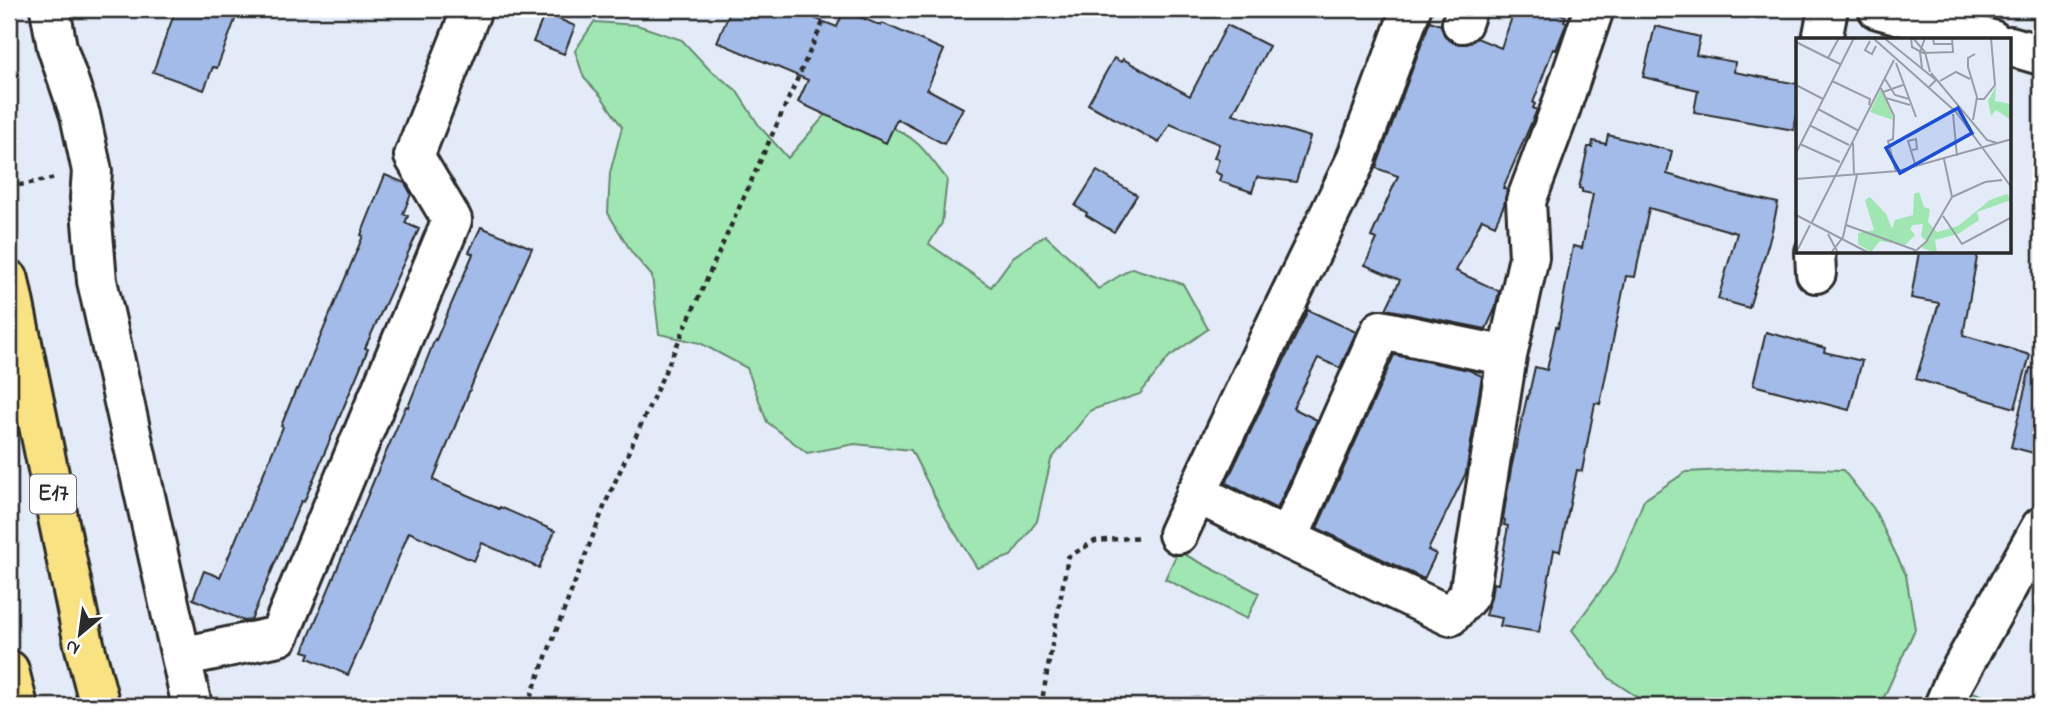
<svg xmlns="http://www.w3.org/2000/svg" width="2050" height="715" font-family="'Indie Flower',sans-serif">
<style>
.green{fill:#9fe6b3;stroke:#65886f;stroke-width:2}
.building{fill:#a2bbe8;stroke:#2b2b2b;stroke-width:2}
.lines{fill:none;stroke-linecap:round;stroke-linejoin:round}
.minor-casing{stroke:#2b2b2b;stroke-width:44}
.highway-casing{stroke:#2b2b2b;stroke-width:44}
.path{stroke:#2b2b2b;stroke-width:4.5;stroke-dasharray:5 5;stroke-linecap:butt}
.minor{stroke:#fff;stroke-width:38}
.highway{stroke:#f8e281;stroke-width:38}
.labels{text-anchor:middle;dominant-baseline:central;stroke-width:7;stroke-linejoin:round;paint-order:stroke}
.shield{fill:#fff;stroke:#6b6b6b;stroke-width:2}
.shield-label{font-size:23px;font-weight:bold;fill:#2b2b2b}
.inset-road{fill:none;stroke:#999ea6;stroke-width:2}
.view{fill:#1d4ed8;fill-opacity:0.15;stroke:#1d4ed8;stroke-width:3.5}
.inset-edge{fill:none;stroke:#2b2b2b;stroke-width:3.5}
</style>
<rect width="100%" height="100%" fill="#e3ebf8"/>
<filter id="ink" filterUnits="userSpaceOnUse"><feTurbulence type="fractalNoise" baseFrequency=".0143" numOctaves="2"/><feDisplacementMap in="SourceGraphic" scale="14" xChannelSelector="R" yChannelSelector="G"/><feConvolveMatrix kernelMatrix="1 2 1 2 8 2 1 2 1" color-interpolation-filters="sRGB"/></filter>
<g filter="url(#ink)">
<!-- green -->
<path class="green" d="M594,22L637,25L682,40L708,68L736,90L760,127L788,158L827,113C859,116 895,122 919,145C929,155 938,168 947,179L942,223L929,244L991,287L1013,257L1045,235L1080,267L1098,289L1132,268L1183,284L1208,329L1169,357L1140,394L1091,410L1051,460L1037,521L1011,556L977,568L944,515L911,450L855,444L807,453L767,422L747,368L700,343L659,334L652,276L632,253L608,213L610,173L622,127L601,96L584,78L575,51Z
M1763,468L1843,470L1874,509L1906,575L1915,629L1880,706H1651L1610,679L1572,630L1616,570L1644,500L1686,472Z
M1178,551L1259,593L1247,619L1165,579Z
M1963,688L2008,706H1956Z"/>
<!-- building -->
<path class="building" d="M176,9H239L217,68L213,67L204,90L153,72Z
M731,9H791L837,27L844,10L881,26L882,23L944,50L927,89L963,108L944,144L897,119L886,143L798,102L808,80L717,42Z
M1515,9H1546L1566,16L1564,21L1567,22L1556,50L1553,49L1533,103L1535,104L1533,108L1537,110L1503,188L1507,190L1504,205L1495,225L1482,219L1456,271L1499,291L1495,309L1486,329L1386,309L1400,280L1365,265L1377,239L1371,237L1398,176L1376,168L1430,21L1441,25L1445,37L1454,43L1467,44L1477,38L1501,48Z
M545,13L575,26L564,54L533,42Z
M1227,25L1269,46L1233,114L1310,137L1296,182L1257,177L1252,192L1219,181L1221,175L1215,172L1219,159L1214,158L1219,144L1170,124L1159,143L1088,104L1114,58L1121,62L1123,59L1190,96Z
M1655,26L1700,37L1696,55L1735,62L1734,72L1798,84V109L1794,130L1694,112L1698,90L1643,77Z
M1608,135L1672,151L1667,174L1729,192L1778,203L1771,235L1749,308L1718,299L1737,233L1649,208L1635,277L1626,276L1600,404L1595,403L1582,471L1577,470L1560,551L1554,550L1539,632L1500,626L1502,618L1485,615L1491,598L1493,583L1498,584L1508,526L1504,525L1505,520L1503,519L1511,469L1527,397L1528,398L1535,367L1547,370L1556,327L1558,328L1573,246L1582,248L1593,194L1582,192V189L1579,188L1588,147H1592L1593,141L1606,144Z
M1097,171L1137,195L1114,232L1086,215L1087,213L1075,206Z
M385,175L405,183L411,194L403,214L408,216L405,223L419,229L365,348L368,349L304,502L301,501L251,620L244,621L193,599L204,571L220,577L283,427L281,426L296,389L298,390L363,236L361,235Z
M481,227L532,248L487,348L433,480L499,509L500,507L555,531L539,568L482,543L474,561L409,532L374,617L348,675L308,658L310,653L303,651L374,480L406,406L408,407L435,339L436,340L473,254L469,252Z
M1919,252H1978L1963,335L2030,355L2015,408L1916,379L1939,303L1911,298Z
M1308,310L1356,332L1340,368L1318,358L1293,408L1317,420L1277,509L1226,483Z
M1766,332L1825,348L1824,352L1862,361L1849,410L1753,385Z
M1394,355L1469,370L1482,376L1466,473L1428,550L1436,554L1424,579L1317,528Z
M2030,368L2041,369V455L2011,447Z"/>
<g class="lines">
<!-- minor casing -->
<g class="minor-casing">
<path id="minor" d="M50,9L57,47L80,115L92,171L90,198L97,281L192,706
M1878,9L1992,40
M1462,23L1467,9
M1822,40L1828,9
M2010,46L2041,55
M1815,252L1816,273
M1507,356L1381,330L1288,539L1450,616L1469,595L1507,356L1529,257L1526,201L1559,113L1594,9
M1196,493L1288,539
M1178,534L1270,337L1355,162L1411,9
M181,657L279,636L452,220L414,156L472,9
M1944,706L1954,682L2041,527"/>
</g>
<!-- highway casing -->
<g class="highway-casing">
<path id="highway" d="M9,280L84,644L100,706
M9,670L18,706"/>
</g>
<!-- path -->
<path class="path" d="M9,187L56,178
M527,706L606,502L829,9
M1041,706L1068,557L1095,541L1142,537"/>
<!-- minor -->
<use href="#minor" class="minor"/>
<!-- highway -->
<use href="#highway" class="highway"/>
</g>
</g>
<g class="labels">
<!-- shield labels -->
<rect class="shield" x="30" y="474.5" width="46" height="39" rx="5"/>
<g class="shield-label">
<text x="53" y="494">E17</text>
</g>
</g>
<!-- overview -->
<g transform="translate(1796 38)">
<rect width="215" height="215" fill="#e3ebf8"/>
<path d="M200,48L199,63L215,66V82L200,72L195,78L192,63ZM85,51L95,74L97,82L74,74ZM123,154L128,169L134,171L132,184L141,194L162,188L194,162L211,156L215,162L181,174L183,182L162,196L139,202L141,215L126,210L130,203L125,198L127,186L117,187L114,191L119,197L109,207L84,203L75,214L62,206V195L78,192L69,162L74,159L90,176L96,191L99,182L117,177L118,156Z" fill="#9fe6b3"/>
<path class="inset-road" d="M77,0L160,74L216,150M88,0L140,42L133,49M115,0L116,9L127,15L157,14L156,0M117,0L129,14L134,34M137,0L138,6H157M74,3L69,12L76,16L80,8M0,4L44,26M32,20L43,0M100,25L120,79M126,30L124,14L129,0M135,35L191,102L201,105M89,41L99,57L113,61M36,43L74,61L73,67M144,43L160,34L174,41M0,47L27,61M85,50L98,78L97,101L92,103L100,134M87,54L107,47M90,60L114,67M181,61H188L199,47L195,0M22,71L63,93M157,76L161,118M177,82L181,59L172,29V20L179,16M13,87L53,107M57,105L58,137M4,106L44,124M116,112L121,111L120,101L112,103L120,129M0,115L58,0M148,121L156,159L189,144L206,142M0,141L102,133L216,101M0,177L73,215M147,178L166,206L216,179M16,184L98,22M50,187L119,212M32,196L42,215M0,215L14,187M35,215L47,199L61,137M117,215L130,204L156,159"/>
<path class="view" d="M162,70L176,95L104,135L90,110Z"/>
<rect width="215" height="215" class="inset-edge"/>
</g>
<!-- margin -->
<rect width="2050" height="715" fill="none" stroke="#fff" stroke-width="35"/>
<rect x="18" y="18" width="2015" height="680" fill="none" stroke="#2b2b2b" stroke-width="2.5" filter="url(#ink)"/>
<!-- north arrow -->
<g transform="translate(80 634) rotate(209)" stroke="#ffffff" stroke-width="5" paint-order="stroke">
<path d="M0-5L12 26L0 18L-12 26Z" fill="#2b2b2b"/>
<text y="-10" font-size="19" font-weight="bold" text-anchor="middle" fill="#2b2b2b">N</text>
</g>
</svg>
